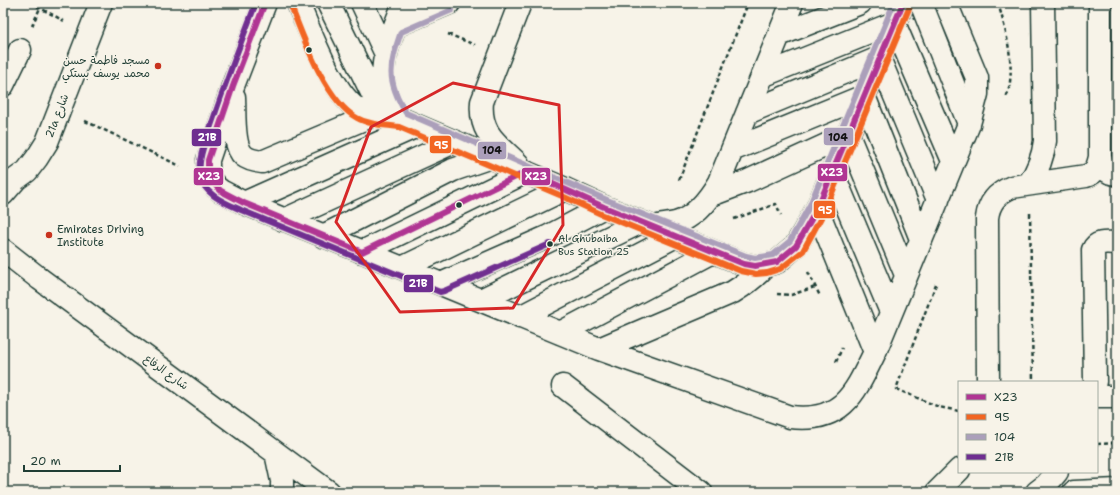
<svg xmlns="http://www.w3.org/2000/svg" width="1120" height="495" font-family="'Shantell Sans','Playpen Sans Arabic',sans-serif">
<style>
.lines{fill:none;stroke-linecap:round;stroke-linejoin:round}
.minor-casing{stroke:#1f3d34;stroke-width:25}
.path{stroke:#1f3d34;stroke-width:2.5;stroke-dasharray:4 3;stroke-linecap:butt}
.minor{stroke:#f7f3e8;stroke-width:22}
.bus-1-casing{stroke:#f7f3e8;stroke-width:9}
.bus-2-casing{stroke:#f7f3e8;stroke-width:9}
.bus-3-casing{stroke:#f7f3e8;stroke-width:9}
.bus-4-casing{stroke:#f7f3e8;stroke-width:9}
.bus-1{stroke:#b03593;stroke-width:6}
.bus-2{stroke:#f26522;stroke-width:6}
.bus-3{stroke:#ab9fba;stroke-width:6}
.bus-4{stroke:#6f2e90;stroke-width:6}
.marked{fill:none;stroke:#d62828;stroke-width:3;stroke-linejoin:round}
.bus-dot{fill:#1f3d34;stroke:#f7f3e8;stroke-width:1.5}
.poi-dot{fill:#c8321e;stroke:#f7f3e8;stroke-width:1.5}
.labels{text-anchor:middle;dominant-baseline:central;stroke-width:3;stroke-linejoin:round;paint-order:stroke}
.bus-label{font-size:10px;fill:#1f3d34;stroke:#f7f3e8;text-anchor:start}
.poi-label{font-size:11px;fill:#1f3d34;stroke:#f7f3e8;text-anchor:end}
.street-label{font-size:11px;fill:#1f3d34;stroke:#f7f3e8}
.line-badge{stroke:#f7f3e8;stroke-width:1.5}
.badge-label{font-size:11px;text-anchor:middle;font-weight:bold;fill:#fff}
.pale-badge-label{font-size:11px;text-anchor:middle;font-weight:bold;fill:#111}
</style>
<rect width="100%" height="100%" fill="#f7f3e8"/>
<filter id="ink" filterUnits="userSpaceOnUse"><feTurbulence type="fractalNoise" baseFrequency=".025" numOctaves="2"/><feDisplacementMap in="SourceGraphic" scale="8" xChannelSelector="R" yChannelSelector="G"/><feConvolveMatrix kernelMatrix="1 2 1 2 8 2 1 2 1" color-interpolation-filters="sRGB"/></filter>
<g filter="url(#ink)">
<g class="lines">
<!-- minor casing -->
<g class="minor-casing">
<path id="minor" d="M265,3L233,86L208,160V175L211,181L216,187L221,191L244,203L599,349L790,417C843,423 855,393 875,352L969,124L977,94V78L946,3
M298,3C310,31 334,98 361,111C373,117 388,117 401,119L565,189L604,207L744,264L755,266L766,265L777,262L796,246L817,209L903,3
M328,3L374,97L389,117
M362,3L386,54
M921,3L969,124
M395,26L449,3
M779,35L860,3
M762,76L894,23L953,161
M3,85L20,50
M234,97C235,112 232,146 244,156C249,160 255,161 262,162L373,115
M393,108C371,74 391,37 404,3
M747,113L879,58L938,200
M732,150L864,96L921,239
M1100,157C1103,166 1105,174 1117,174
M518,164C498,144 479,134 482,102L520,3
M832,171L891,312
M1029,184C1038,170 1043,158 1045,141L1043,3
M3,194L16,179L27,171L37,158L47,142L101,3
M711,195L748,181L848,135L906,275
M244,203L417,126
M817,209L875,352
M284,220L454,142
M654,227C661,225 668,225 676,223C695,217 709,199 719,182L792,3
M323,236L453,170L491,157
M3,250L40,279L329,492
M362,252L526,172
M402,268L565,189
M441,284L547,237L604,207
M481,300L641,222
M520,317L676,236
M560,333L713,252
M599,349L733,292C746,284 756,277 766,265
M988,382L987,218C989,202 997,193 1012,187L1086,176C1096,173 1098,166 1100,157V3
M1095,382L1093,250C1097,240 1109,243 1117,243
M563,386L701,492
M1097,397H1117
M276,453L282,481V492
M937,492L959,470
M1037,492L1046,485L1057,472
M1074,492L1117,490"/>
</g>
<!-- path -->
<path class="path" d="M31,3L64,21
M998,3C1006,30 1017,71 1006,98
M225,6L226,3
M32,26L40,8
M448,34L475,45
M85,121L180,166
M679,180L748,3
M1030,213L1033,382
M734,219L776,204L781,215
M808,272L820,296
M936,284L896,389L939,407L959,411
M777,294L791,295L815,287
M836,362L842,348
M1097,444L1117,443"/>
<!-- minor -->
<use href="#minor" class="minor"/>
<!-- bus-1 casing -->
<g class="bus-1-casing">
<path id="bus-1" d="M265,3L233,86L208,160V175L211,181L221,191L244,203L362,252L526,172L604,207L744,264L755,266L777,262L796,246L817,209L903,3"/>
</g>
<!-- bus-2 casing -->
<g class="bus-2-casing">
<path id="bus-2" d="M291,6C304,39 325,100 357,118C369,125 385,125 399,127L562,196L601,214L741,271L756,274L767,273L780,269L803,251L824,212L910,6"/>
</g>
<!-- bus-3 casing -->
<g class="bus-3-casing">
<path id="bus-3" d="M452,10L401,32C389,67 386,80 406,113L607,200L746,256L755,258L773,255L790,241L810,205L894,3"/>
</g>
<!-- bus-4 casing -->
<g class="bus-4-casing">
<path id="bus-4" d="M256,3C241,42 226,81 213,120C207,138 197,158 200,176C204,195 226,203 241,210L440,292L444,291L550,244"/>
</g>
<!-- bus-1 -->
<use href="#bus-1" class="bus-1"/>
<!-- bus-2 -->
<use href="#bus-2" class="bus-2"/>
<!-- bus-3 -->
<use href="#bus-3" class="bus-3"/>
<!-- bus-4 -->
<use href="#bus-4" class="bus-4"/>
</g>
</g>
<!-- marked area -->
<path class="marked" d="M453,83L559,105L563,225L513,308L400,312L336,222L371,127Z"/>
<!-- markers -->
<g class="bus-dot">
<circle cx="309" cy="50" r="3.5"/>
<circle cx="459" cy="205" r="3.5"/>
<circle cx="550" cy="244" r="3.5"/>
</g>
<g class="poi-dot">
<circle cx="158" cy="66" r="4"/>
<circle cx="49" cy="235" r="4"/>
</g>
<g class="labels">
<!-- bus labels -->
<g class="bus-label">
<text x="558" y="238">Al Ghubaiba<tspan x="558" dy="13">Bus Station 25</tspan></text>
</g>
<!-- poi labels -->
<g class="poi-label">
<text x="150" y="60">مسجد فاطمة حسن<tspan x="150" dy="13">محمد يوسف بستكي</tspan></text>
<text x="57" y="229" text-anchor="start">Emirates Driving<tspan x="57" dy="13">Institute</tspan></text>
</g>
<!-- street labels -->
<g class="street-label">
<text transform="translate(57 116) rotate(-69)">21a شارع</text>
<text transform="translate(166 372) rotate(36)">شارع الرفاع</text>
</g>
</g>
<g class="line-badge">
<rect x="823" y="127" width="31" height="19" rx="4" fill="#ab9fba"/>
<rect x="191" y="128" width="31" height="19" rx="4" fill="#6f2e90"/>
<rect x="429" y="135" width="23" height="19" rx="4" fill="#f26522"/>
<rect x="477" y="141" width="30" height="19" rx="4" fill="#ab9fba"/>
<rect x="817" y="163" width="31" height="19" rx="4" fill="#b03593"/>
<rect x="193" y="167" width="31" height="19" rx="4" fill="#b03593"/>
<rect x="521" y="167" width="30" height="19" rx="4" fill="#b03593"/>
<rect x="813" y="200" width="23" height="19" rx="4" fill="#f26522"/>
<rect x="403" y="274" width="31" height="19" rx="4" fill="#6f2e90"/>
</g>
<g class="badge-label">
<text x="207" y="141">21B</text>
<text x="441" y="149">95</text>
<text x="832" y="176">X23</text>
<text x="209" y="180">X23</text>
<text x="536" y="180">X23</text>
<text x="825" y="214">95</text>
<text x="418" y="287">21B</text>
</g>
<g class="pale-badge-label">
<text x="838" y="141">104</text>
<text x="492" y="154">104</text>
</g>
<!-- margin -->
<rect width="1120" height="495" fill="none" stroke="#f7f3e8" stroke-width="16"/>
<rect x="8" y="8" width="1104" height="479" fill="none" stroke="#1f3d34" stroke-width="1.5" filter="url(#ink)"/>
<!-- legend -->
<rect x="958" y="381" width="140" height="92" fill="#f7f3e8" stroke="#a1aaa0"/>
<rect x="966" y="394" width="20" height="6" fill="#b03593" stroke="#a1aaa0"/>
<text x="994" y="401" font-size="12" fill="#1f3d34">X23</text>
<rect x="966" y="414" width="20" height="6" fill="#f26522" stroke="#a1aaa0"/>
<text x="994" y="421" font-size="12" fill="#1f3d34">95</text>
<rect x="966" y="434" width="20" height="6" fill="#ab9fba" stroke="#a1aaa0"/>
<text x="994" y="441" font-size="12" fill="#1f3d34">104</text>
<rect x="966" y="454" width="20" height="6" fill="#6f2e90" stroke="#a1aaa0"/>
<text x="994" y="461" font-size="12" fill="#1f3d34">21B</text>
<!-- scale -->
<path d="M24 465v6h96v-6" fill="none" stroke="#1f3d34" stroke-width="2"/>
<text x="30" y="465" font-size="12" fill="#1f3d34" stroke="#f7f3e8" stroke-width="3" paint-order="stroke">20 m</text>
</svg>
